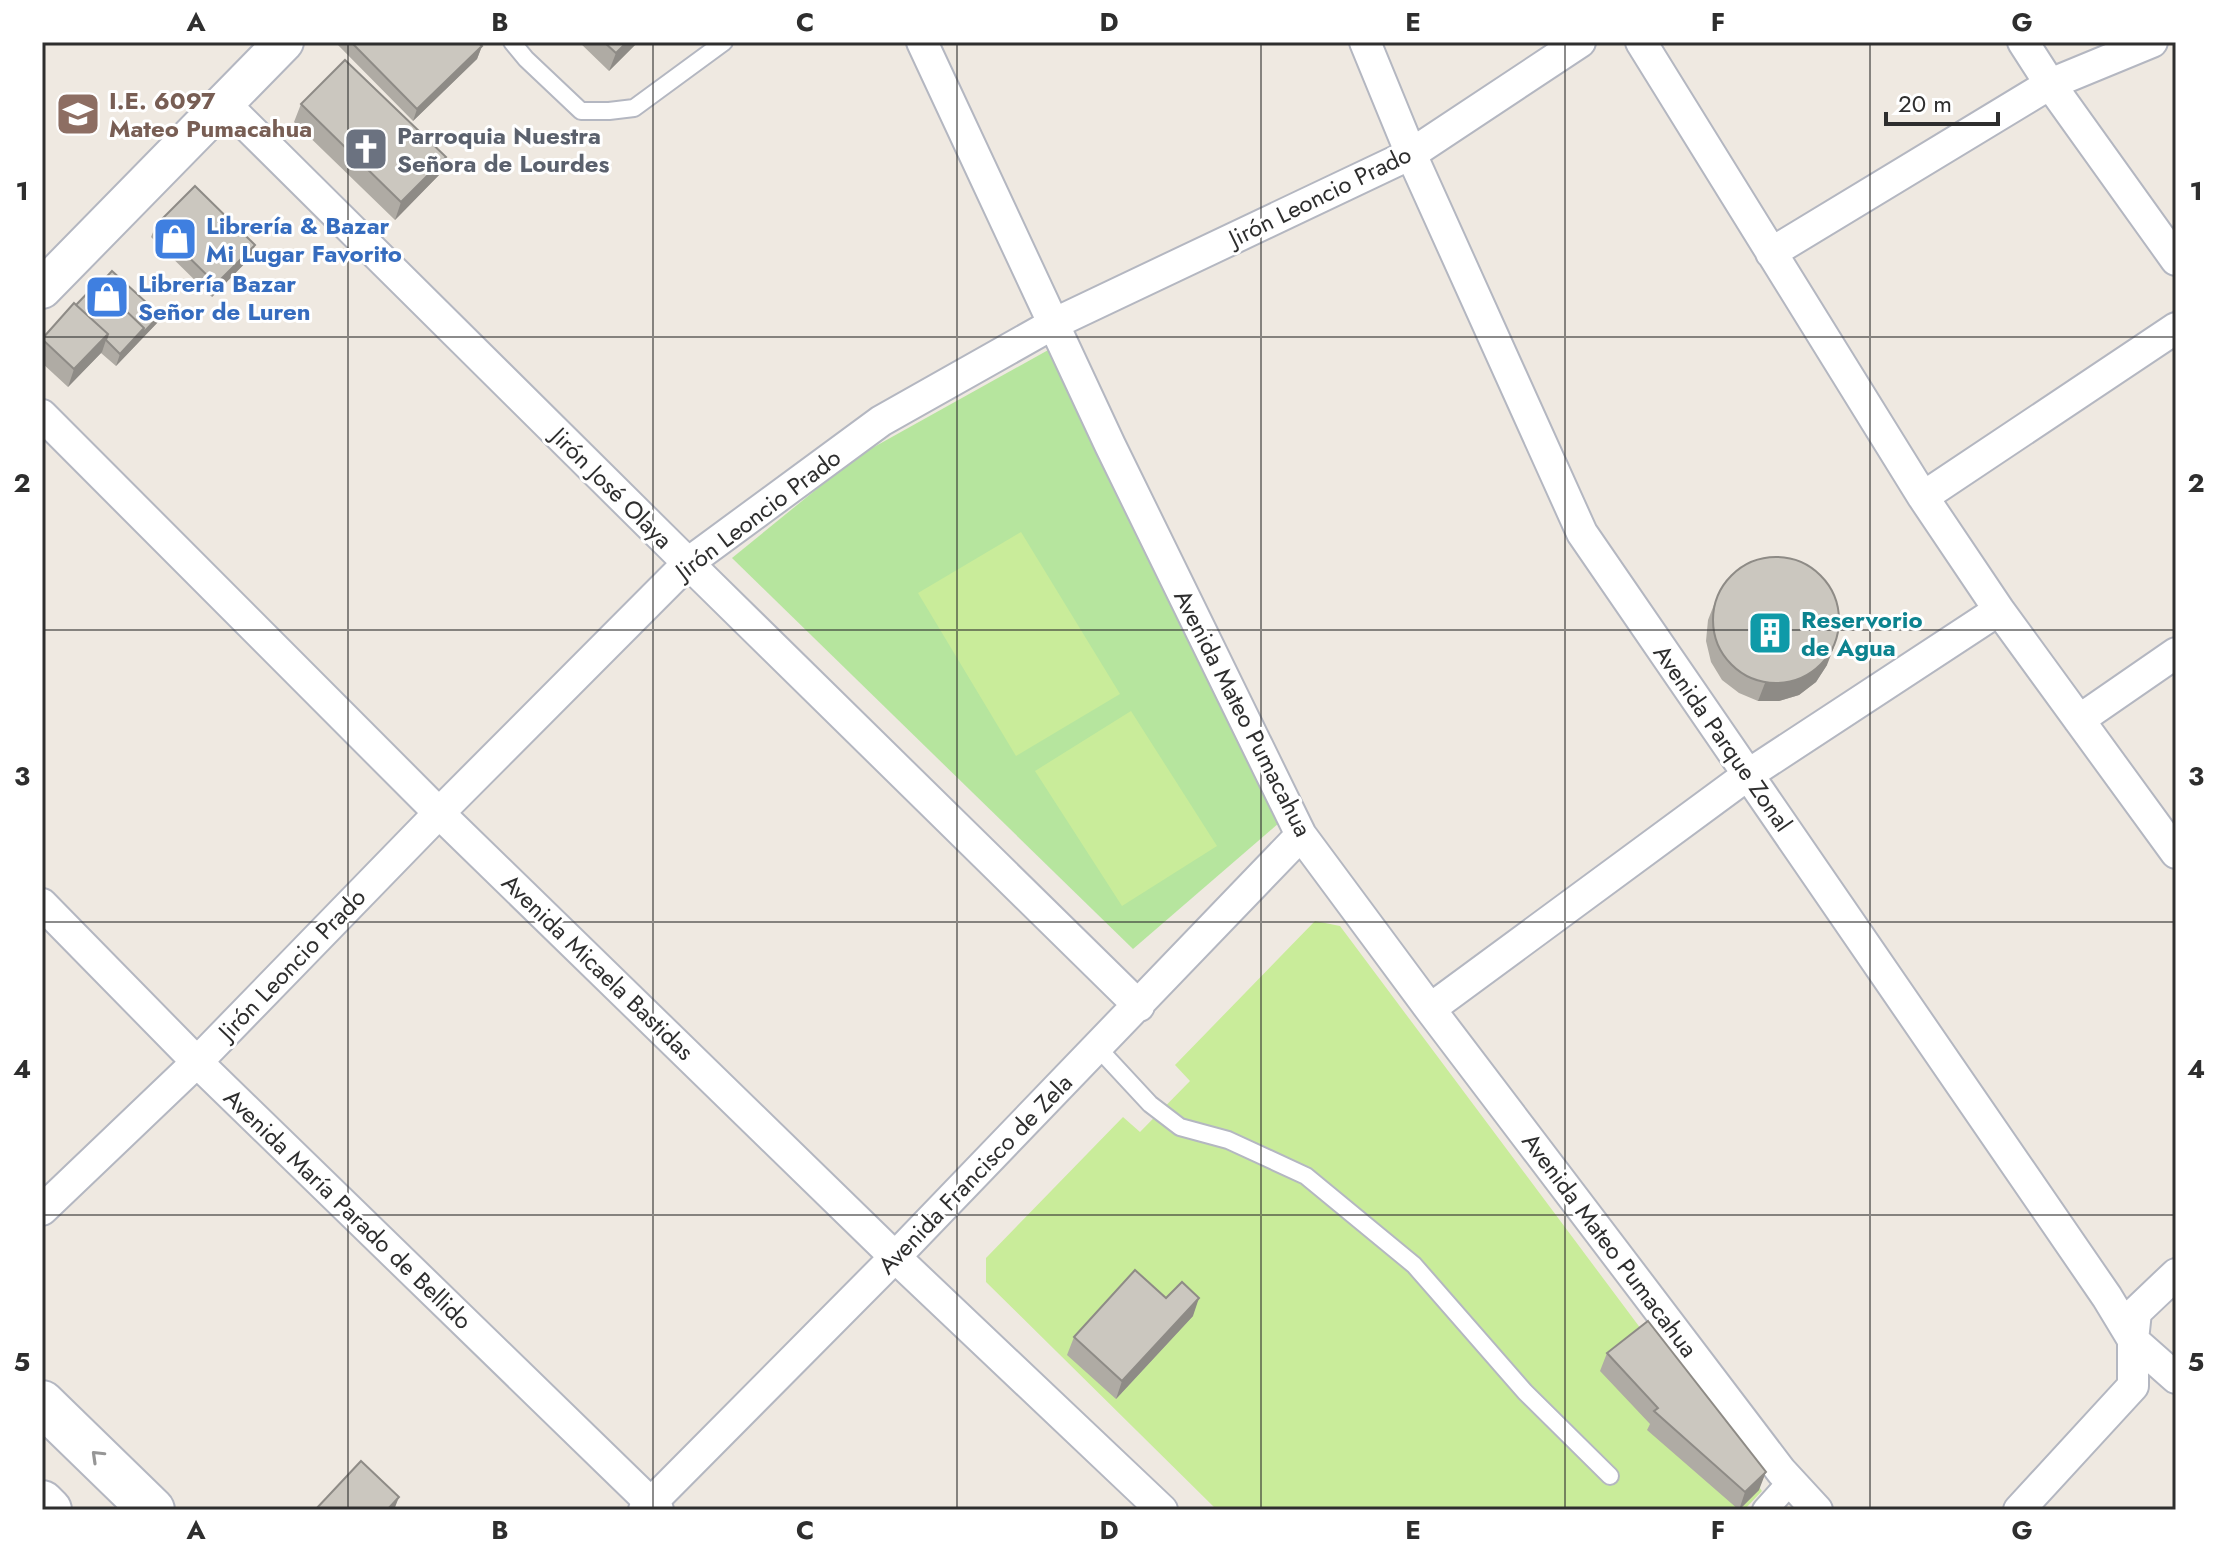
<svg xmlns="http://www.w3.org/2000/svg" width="2218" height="1552" font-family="Jost,sans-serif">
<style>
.green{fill:#b6e59e}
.pitch{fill:#c9ec9a}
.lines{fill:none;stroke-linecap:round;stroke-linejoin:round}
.service-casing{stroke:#b4b7c1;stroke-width:20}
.pedestrian-casing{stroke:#b4b7c1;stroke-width:28}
.minor-casing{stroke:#b4b7c1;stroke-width:34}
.tertiary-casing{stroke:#b4b7c1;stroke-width:42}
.secondary-casing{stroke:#b4b7c1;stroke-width:48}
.service{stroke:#fff;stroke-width:16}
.pedestrian{stroke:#fff;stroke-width:24}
.minor{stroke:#fff;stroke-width:30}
.tertiary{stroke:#fff;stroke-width:38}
.secondary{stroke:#fff;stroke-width:44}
.wall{fill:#afaba4}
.shaded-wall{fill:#8e8b86}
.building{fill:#cbc7bf;stroke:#8e8b86;stroke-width:2}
.oneway{stroke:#969696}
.grid{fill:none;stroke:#2e2e2e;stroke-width:2;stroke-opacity:0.55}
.labels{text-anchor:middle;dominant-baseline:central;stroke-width:6;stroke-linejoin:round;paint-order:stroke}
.education-label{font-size:24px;font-weight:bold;fill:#785e54;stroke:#fff;text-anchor:start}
.worship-label{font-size:24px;font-weight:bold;fill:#5b616d;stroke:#fff;text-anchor:start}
.street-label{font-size:24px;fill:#2e2e2e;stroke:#fff}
.shop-label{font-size:24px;font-weight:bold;fill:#366cbe;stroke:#fff;text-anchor:start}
.culture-label{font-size:24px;font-weight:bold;fill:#0d838f;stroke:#fff;text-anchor:start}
.neatline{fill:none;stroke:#2e2e2e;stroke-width:3}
.grid-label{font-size:26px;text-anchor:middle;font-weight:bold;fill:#2e2e2e}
</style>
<rect width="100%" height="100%" fill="#efe9e1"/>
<!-- green -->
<path class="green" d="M1050,349L1279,823L1133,949L732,558L856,457Z"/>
<!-- pitch -->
<path class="pitch" d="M1021,532L1120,694L1016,756L918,593Z
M1131,711L1217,846L1122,906L1035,771Z
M1315,921L1340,926L1762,1491L1744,1510H1217L986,1282V1258L1123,1117L1140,1132L1190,1081L1175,1065Z"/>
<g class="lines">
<!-- service casing -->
<g class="service-casing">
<path id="service" d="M512,42L526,59L581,111H609L634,108L724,42
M1098,1048L1150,1104L1180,1127L1228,1140L1306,1176L1414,1265L1525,1392L1610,1476"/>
</g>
<!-- pedestrian casing -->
<g class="pedestrian-casing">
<path id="pedestrian" d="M1765,1510L1791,1481"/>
</g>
<!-- minor casing -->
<g class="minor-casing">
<path id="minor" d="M922,42L1110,445L1301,835L1430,1009L1781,1471L1817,1510
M1365,42L1411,154L1582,533L2107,1297L2133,1340L2176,1378
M1641,42L1923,497L1999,610L2176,853
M2023,42L2050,84L2176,260
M224,103L688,563L1139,1006
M1771,253L2050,84L2152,42
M42,415L439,813L895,1257L1162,1510
M1923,497L2176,328
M2079,720L2176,653
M42,904L197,1062L658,1510
M1430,1009L1749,774L1999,610
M42,1210L197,1062L439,813L688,563L881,421L1053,324L1411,154L1580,42
M644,1510L895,1257L1301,835
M2019,1510L2133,1386V1340L2136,1312L2176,1274"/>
</g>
<!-- tertiary casing -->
<g class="tertiary-casing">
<path id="tertiary" d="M42,289L284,42"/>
</g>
<!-- secondary casing -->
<g class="secondary-casing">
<path id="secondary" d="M42,1403L152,1510
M42,1503L49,1510"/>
</g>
<!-- service -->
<use href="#service" class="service"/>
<!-- pedestrian -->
<use href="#pedestrian" class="pedestrian"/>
<!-- minor -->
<use href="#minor" class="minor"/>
<!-- tertiary -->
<use href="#tertiary" class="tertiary"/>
<!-- secondary -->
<use href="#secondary" class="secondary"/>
</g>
<!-- wall -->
<path class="wall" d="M335,42H477L482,46L477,59L413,121Z
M579,42H638L609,71Z
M301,104L446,157L439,175L395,220L294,122Z
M156,225L251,257L212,297L151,237Z
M76,305L158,322L116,366L101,353L68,387L42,363V337Z
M1715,602L1827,665L1816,682L1799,695L1779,701H1758L1739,693L1722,680L1711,662L1706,641L1708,620Z
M1166,1298L1193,1316L1116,1399L1067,1355L1074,1337Z
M1607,1353L1759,1490L1739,1510L1647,1430L1650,1424L1600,1371Z"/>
<!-- shaded-wall -->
<path class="shaded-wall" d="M627,42H638L609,71L616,53Z
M482,46L477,59L413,121L417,109Z
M446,157L439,175L395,220L401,202Z
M255,245L251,257L212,297L216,284Z
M160,315L158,322L116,366L120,354L144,328Z
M108,334L102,352L68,387L74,369Z
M1834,647L1827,665L1816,682L1799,695L1779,701H1758L1765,683Z
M1199,1298L1193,1316L1116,1399L1122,1381Z
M1766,1472L1759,1490L1739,1510L1745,1492Z
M399,1497L394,1510H387Z"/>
<!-- building -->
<path class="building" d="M351,42H477L482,46L417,109Z
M604,42H627L616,53Z
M345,60L446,157L401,202L301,104Z
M195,186L255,245L216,284L156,225Z
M112,271L160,315L142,334L144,328L99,285Z
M97,283L144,328L120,354L106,340L108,334L76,305Z
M74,303L108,334L74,369L42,339Z
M1713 620a63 63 0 1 1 126 0a63 63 0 1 1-126 0Z
M1135,1270L1166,1298L1182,1282L1199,1298L1122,1381L1074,1337Z
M1648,1321L1766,1472L1745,1492L1654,1411L1658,1408L1607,1353Z
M361,1461L399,1497L387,1510H315Z"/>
<!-- one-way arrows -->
<defs><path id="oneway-chevron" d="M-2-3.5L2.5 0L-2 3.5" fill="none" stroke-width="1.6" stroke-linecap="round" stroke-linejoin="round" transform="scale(2)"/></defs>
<use class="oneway" href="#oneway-chevron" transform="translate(97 1456) rotate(-136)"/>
<!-- grid -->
<path class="grid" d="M348,42V1510M653,42V1510M957,42V1510M1261,42V1510M1565,42V1510M1870,42V1510M42,337H2176M42,630H2176M42,922H2176M42,1215H2176"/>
<!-- icons -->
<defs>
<g id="school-square" transform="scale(2.3)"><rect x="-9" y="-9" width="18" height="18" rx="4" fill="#8d6e63" stroke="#fff"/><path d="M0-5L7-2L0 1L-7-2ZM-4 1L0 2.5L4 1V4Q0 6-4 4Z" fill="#fff"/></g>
<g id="church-square" transform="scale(2.3)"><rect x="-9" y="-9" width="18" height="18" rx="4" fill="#6b7280" stroke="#fff"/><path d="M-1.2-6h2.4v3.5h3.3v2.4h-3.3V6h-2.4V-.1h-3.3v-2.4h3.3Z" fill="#fff"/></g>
<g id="shop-square" transform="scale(2.3)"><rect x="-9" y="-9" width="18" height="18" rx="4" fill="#3f7fe0" stroke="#fff"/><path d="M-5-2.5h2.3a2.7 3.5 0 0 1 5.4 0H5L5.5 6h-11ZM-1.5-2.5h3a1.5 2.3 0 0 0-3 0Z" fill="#fff"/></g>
<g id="building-square" transform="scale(2.3)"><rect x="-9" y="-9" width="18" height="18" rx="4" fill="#0f9aa8" stroke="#fff"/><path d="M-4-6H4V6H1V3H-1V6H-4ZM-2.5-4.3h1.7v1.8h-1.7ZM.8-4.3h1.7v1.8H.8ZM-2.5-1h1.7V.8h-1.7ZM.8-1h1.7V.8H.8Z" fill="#fff"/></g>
</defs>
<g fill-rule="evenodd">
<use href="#school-square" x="78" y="114"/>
<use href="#church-square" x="366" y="149"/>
<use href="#shop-square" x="175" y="239"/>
<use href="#shop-square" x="107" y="297"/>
<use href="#building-square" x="1770" y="633"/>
</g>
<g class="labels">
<!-- education labels -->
<g class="education-label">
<text x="109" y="100">I.E. 6097<tspan x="109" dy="28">Mateo Pumacahua</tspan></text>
</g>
<!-- worship labels -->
<g class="worship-label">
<text x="397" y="135">Parroquia Nuestra<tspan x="397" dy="28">Señora de Lourdes</tspan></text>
</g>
<!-- street labels -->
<g class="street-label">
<text transform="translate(1320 196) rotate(-26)">Jirón Leoncio Prado</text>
<text transform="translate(612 488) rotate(45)">Jirón José Olaya</text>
<text transform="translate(758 514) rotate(-37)">Jirón Leoncio Prado</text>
<text transform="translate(1243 713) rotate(63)">Avenida Mateo Pumacahua</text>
<text transform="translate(1723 738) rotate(55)">Avenida Parque Zonal</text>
<text transform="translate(292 964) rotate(-46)">Jirón Leoncio Prado</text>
<text transform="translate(598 967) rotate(44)">Avenida Micaela Bastidas</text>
<text transform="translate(975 1174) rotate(-46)">Avenida Francisco de Zela</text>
<text transform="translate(348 1209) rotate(44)">Avenida María Parado de Bellido</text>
<text transform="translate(1610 1245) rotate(53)">Avenida Mateo Pumacahua</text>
</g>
<!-- shop labels -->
<g class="shop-label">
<text x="206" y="225">Librería &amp; Bazar<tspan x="206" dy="28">Mi Lugar Favorito</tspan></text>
<text x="138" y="283">Librería Bazar<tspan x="138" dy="28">Señor de Luren</tspan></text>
</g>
<!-- culture labels -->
<g class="culture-label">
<text x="1801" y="619">Reservorio<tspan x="1801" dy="28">de Agua</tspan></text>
</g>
</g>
<!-- border -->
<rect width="2218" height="1552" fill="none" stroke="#ffffff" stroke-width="88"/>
<!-- scale -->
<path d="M1886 112v12h112v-12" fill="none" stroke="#2e2e2e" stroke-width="4"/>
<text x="1898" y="112" font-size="24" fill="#2e2e2e" stroke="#ffffff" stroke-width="6" paint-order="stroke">20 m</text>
<rect x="44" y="44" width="2130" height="1464" class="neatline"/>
<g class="grid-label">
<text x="196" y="31">A</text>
<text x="500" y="31">B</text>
<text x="805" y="31">C</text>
<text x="1109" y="31">D</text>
<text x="1413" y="31">E</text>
<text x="1718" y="31">F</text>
<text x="2022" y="31">G</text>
<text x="22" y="200">1</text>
<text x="2196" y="200">1</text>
<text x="22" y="492">2</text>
<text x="2196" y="492">2</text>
<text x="22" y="785">3</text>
<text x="2196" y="785">3</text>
<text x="22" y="1078">4</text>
<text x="2196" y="1078">4</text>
<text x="22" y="1371">5</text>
<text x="2196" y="1371">5</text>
<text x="196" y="1539">A</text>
<text x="500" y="1539">B</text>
<text x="805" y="1539">C</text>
<text x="1109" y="1539">D</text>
<text x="1413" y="1539">E</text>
<text x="1718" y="1539">F</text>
<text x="2022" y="1539">G</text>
</g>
</svg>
